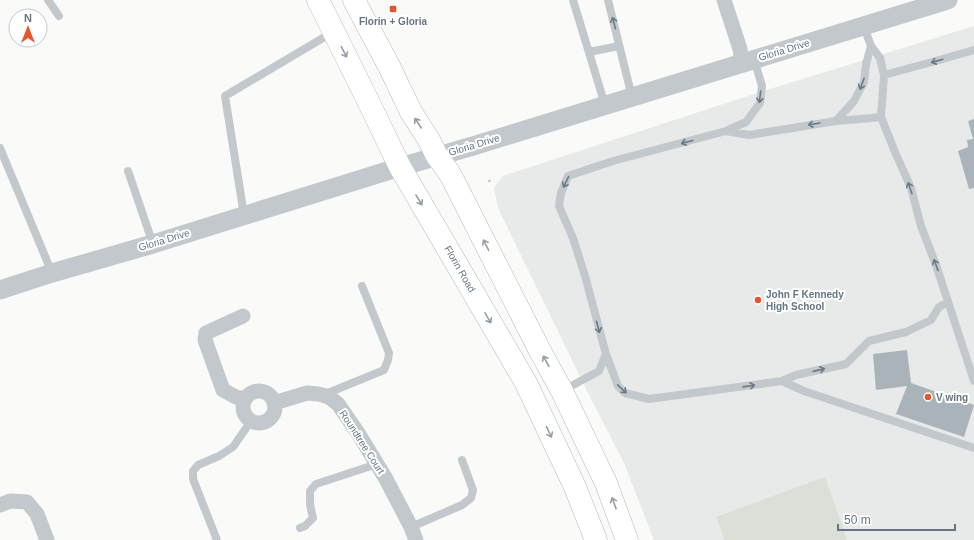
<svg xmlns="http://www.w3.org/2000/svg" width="974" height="540" font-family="Arial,sans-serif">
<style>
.built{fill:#e8e9e9}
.green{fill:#dadfd7}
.building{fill:#aab3b9}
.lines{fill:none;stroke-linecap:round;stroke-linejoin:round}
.secondary-casing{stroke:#b3babf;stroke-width:23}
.path{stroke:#bbbfc2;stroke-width:2.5;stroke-dasharray:2 2;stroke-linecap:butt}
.service{stroke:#c3c8cc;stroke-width:8}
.minor{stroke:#c3c8cc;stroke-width:15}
.tertiary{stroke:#c3c8cc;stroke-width:19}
.secondary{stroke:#fff;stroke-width:22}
.oneway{stroke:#6a7a87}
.oneway2{stroke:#939fa8}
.poi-dot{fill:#e4572e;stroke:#fff;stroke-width:1.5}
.labels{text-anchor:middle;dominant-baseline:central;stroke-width:4;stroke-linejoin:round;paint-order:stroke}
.poi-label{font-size:10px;font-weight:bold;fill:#657683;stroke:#fff;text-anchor:start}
.street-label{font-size:10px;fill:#657683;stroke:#fff}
</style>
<rect width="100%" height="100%" fill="#fafaf8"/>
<!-- built -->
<path class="built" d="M974,26V540H654L624,463L587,391L498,208L494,187L503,176L757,93Z"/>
<!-- green -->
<path class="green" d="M825,477L847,540H725L716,517Z"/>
<!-- building -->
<path class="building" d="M974,119V188L969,189L958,151L968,147L967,140L973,139L968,121Z
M907,350L911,383L974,405L964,437L896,414L907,386L876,390L873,354Z"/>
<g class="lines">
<!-- secondary casing -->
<g class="secondary-casing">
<path id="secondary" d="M318,0L373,111L400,167L526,383L575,487L596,540
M354,0L390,68L411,112L429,140L437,156L450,174L539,349L562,391L606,483L627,540"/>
</g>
<!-- path -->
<path class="path" d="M489,180L490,182"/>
<!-- service -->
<path class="service" d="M48,0L59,16
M573,0L605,105
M608,0L632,97
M864,27L871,46L880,58L884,75L881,117L895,152L911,188L921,226L936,265L974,381
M589,52L619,46
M884,75L932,62L974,50
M881,117L872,118L836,121L749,135L726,131L613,161L568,176L561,193L559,206L573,238L585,276L606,354L618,386L625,393L649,399L782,381L796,375L846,364L869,341L906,332L931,320L939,307L948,302
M836,121L854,101L864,82L866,64L871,46
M726,131L746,122L760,103L762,86L754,59
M0,148L52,273
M128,171L153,244
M244,215L225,96L333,32
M782,381L804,391L974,448
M562,391L599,371L606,354
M323,395L384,370L388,360L389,353L362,286
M411,527L462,505L471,498L473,490L462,460
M300,528L305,526L313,518L310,505V491L316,484L377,464
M217,540L193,479V471L198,465L219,456L233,447L251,421"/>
<!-- minor -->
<path class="minor" d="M724,0L740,49L742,63
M243,316L206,333L205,340L223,390L236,397L245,399
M243 407a16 16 0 1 1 32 0a16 16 0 1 1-32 0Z
M274,403L307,393L318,394L322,395L329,397L338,404L358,433L386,479L411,527L416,540
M0,505L10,501L27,502L37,514L47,540"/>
<!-- tertiary -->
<path class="tertiary" d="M0,290L52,273L153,244L400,167L473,146L948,0"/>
<!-- secondary -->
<use href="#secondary" class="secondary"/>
</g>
<!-- one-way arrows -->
<defs><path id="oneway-shaft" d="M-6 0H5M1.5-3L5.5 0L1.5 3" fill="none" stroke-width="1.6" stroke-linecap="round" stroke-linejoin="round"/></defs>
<g class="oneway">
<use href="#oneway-shaft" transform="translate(614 23) rotate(-104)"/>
<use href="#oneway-shaft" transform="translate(937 61) rotate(164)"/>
<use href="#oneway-shaft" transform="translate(862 84) rotate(110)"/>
<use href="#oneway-shaft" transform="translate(760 97) rotate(97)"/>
<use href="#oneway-shaft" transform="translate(814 124) rotate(171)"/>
<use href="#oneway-shaft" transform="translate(687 142) rotate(165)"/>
<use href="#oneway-shaft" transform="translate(566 182) rotate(116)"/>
<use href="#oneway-shaft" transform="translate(910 188) rotate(-109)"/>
<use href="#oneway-shaft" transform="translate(936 265) rotate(-110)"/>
<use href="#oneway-shaft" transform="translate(598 327) rotate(75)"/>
<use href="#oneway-shaft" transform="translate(819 370) rotate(-13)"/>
<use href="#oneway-shaft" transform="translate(749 386) rotate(-8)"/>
<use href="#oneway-shaft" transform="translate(622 389) rotate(44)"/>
</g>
<g class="oneway2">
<use href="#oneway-shaft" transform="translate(344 52) rotate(63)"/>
<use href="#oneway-shaft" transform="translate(418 123) rotate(-123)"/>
<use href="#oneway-shaft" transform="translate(419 200) rotate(59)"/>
<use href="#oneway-shaft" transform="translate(486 245) rotate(-117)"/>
<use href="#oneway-shaft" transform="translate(488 318) rotate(60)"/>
<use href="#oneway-shaft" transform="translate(546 361) rotate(-119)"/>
<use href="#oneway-shaft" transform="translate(549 432) rotate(65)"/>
<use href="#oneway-shaft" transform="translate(614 503) rotate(-110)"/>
</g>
<!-- markers -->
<g class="poi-dot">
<rect x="389" y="5" width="8" height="8" rx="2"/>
<circle cx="758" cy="300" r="4"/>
<circle cx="928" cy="397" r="4"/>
</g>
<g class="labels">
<!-- poi labels -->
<g class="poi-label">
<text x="393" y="21" text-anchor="middle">Florin + Gloria</text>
<text x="766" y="294">John F Kennedy<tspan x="766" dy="12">High School</tspan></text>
<text x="936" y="397">V wing</text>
</g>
<!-- street labels -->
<g class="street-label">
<text transform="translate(784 50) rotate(-17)">Gloria Drive</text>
<text transform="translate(474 145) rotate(-17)">Gloria Drive</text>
<text transform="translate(164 240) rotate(-17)">Gloria Drive</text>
<text transform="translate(460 269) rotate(60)">Florin Road</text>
<text transform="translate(362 442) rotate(57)">Roundtree Court</text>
</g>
</g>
<!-- north arrow -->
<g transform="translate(28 28)"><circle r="19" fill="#ffffff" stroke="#c1c8cd"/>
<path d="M0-3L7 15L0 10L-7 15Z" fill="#e4572e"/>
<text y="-6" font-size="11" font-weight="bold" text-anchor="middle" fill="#657683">N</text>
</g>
<!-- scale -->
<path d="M838 524v6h117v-6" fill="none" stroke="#657683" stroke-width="2"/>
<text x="844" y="524" font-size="12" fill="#657683" stroke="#ffffff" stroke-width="3" paint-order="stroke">50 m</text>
</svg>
